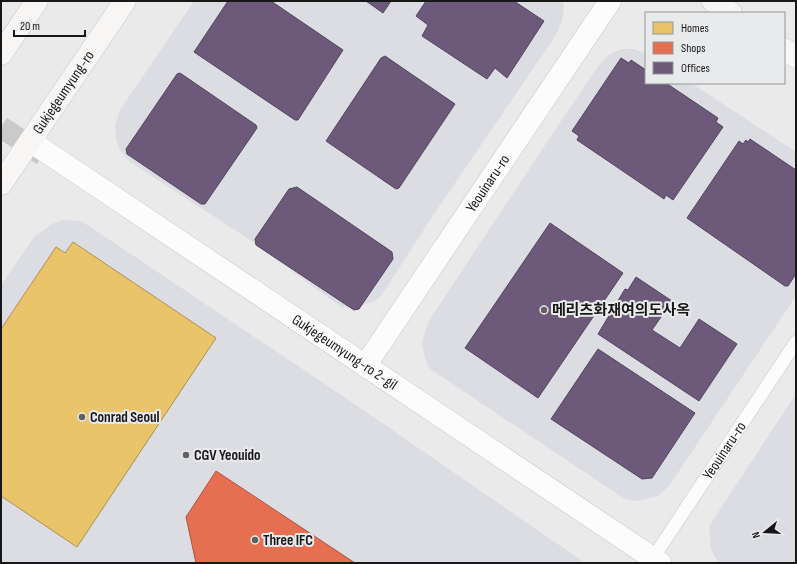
<svg xmlns="http://www.w3.org/2000/svg" width="797" height="564" font-family="'Sofia Sans Condensed','Noto Sans KR',sans-serif">
<style>
.built{fill:#dbdde3}
.homes{fill:#e9c46a;stroke:#aa9051}
.shops{fill:#e76f51;stroke:#a95540}
.offices{fill:#6d597a;stroke:#53455d}
.lines{fill:none;stroke-linecap:round;stroke-linejoin:round}
.street-tunnel{stroke:#cacacb;stroke-width:22;stroke-dasharray:22 11;stroke-linecap:butt}
.lane-casing{stroke:#c6c6c7;stroke-width:14}
.street-casing{stroke:#c6c6c7;stroke-width:23}
.secondary-casing{stroke:#c6c6c7;stroke-width:23}
.lane{stroke:#fcfcfc;stroke-width:13}
.street{stroke:#fcfcfc;stroke-width:22}
.secondary{stroke:#f8f6f5;stroke-width:22}
.poi-dot{fill:#616162;stroke:#e9eaec;stroke-width:1.5}
.labels{text-anchor:middle;dominant-baseline:central;stroke-width:4;stroke-linejoin:round;paint-order:stroke}
.street-label{font-size:15px;fill:#171718;stroke:#e9eaec}
.poi-label{font-size:15px;font-weight:bold;fill:#171718;stroke:#e9eaec;text-anchor:start}
</style>
<rect width="100%" height="100%" fill="#eaeaeb"/>
<!-- built -->
<path class="built" d="M194,1H562L564,6L562,21L556,35L432,217L381,296L373,302L354,308L341,307L247,238L130,162L120,150L116,139L115,125L120,110Z
M622,49H634L646,54V83H691L796,152V296L669,486L658,496L637,501L625,499L429,368L425,358L422,344L425,331L432,316L561,121L599,65L610,54Z
M62,220L80,221L89,226L359,407L585,563H1V285L35,236L52,224Z
M796,394V563H721L716,559L711,549L709,526Z"/>
<!-- homes -->
<path class="homes" d="M73,242L216,338L77,547L1,496V329L56,247L65,253Z"/>
<!-- shops -->
<path class="shops" d="M216,471L355,563H196L186,517Z"/>
<!-- offices -->
<path class="offices" d="M228,1H271L343,50L298,120H295L194,52Z
M366,1H391L383,13Z
M426,1H514L544,21L507,78L495,68L487,79L422,36L428,25L416,16Z
M385,56L455,104L399,188L396,189L326,141L381,58Z
M621,58L629,63L631,60L646,70V83H666L718,118L716,122L723,127L673,200L666,195L664,199L577,140L579,136L572,131Z
M180,73L256,125L257,128L205,204H201L127,154L126,149L177,74Z
M750,139L796,170V274L788,286H785L687,218L739,141L743,144L746,140L748,142Z
M297,187L392,252L393,259L359,309L354,310L256,245L255,239L289,189Z
M550,223L623,273L538,398L465,348Z
M636,277L672,301L652,330L680,348L699,319L737,344L699,401L598,334L625,289L628,290Z
M598,349L695,413L652,478L642,479L551,419Z"/>
<g class="lines">
<!-- street-tunnel -->
<path class="street-tunnel" d="M1,127L43,155"/>
<!-- lane casing -->
<g class="lane-casing">
<g id="lane">
<path id="s1" d="M653,558L796,342"/>
</g>
</g>
<!-- street casing -->
<g class="street-casing">
<g id="street">
<path id="s2" d="M30,141L660,563"/>
<path id="s3" d="M365,366L610,1"/>
</g>
</g>
<!-- secondary casing -->
<g class="secondary-casing">
<g id="secondary">
<path d="M713,1L731,13"/>
<path d="M784,49L796,57"/>
<path d="M1,54L37,1"/>
<path id="s4" d="M1,184L125,1"/>
</g>
</g>
<!-- lane -->
<use href="#lane" class="lane"/>
<!-- street -->
<use href="#street" class="street"/>
<!-- secondary -->
<use href="#secondary" class="secondary"/>
</g>
<!-- markers -->
<g class="poi-dot">
<circle cx="544" cy="310" r="4"/>
<circle cx="82" cy="417" r="4"/>
<circle cx="186" cy="455" r="4"/>
<circle cx="255" cy="540" r="4"/>
</g>
<g class="labels">
<!-- street labels -->
<g class="street-label">
<text stroke="none"><textPath href="#s4" startOffset="111">Gukjegeumyung-ro</textPath></text>
<text stroke="none"><textPath href="#s3" startOffset="220">Yeouinaru-ro</textPath></text>
<text stroke="none"><textPath href="#s2" startOffset="379">Gukjegeumyung-ro 2-gil</textPath></text>
<text stroke="none"><textPath href="#s1" startOffset="129">Yeouinaru-ro</textPath></text>
</g>
<!-- poi labels -->
<g class="poi-label">
<text x="552" y="310">메리츠화재여의도사옥</text>
<text x="90" y="417">Conrad Seoul</text>
<text x="194" y="455">CGV Yeouido</text>
<text x="263" y="540">Three IFC</text>
</g>
</g>
<!-- border -->
<rect width="797" height="564" fill="none" stroke="#171718" stroke-width="4"/>
<!-- legend -->
<rect x="645" y="12" width="140" height="72" fill="#e9eaec" stroke="#959697"/>
<rect x="653" y="22" width="20" height="12" fill="#e9c46a" stroke="#959697"/>
<text x="681" y="32" font-size="12" fill="#171718">Homes</text>
<rect x="653" y="42" width="20" height="12" fill="#e76f51" stroke="#959697"/>
<text x="681" y="52" font-size="12" fill="#171718">Shops</text>
<rect x="653" y="62" width="20" height="12" fill="#6d597a" stroke="#959697"/>
<text x="681" y="72" font-size="12" fill="#171718">Offices</text>
<!-- north arrow -->
<g transform="translate(765 532) rotate(252)" stroke="#e9eaec" stroke-width="3" paint-order="stroke">
<path d="M0-3L7 15L0 10L-7 15Z" fill="#171718"/>
<text y="-6" font-size="11" font-weight="bold" text-anchor="middle" fill="#171718">N</text>
</g>
<!-- scale -->
<path d="M14 30v6h71v-6" fill="none" stroke="#171718" stroke-width="2"/>
<text x="20" y="30" font-size="12" fill="#171718" stroke="#e9eaec" stroke-width="3" paint-order="stroke">20 m</text>
</svg>
